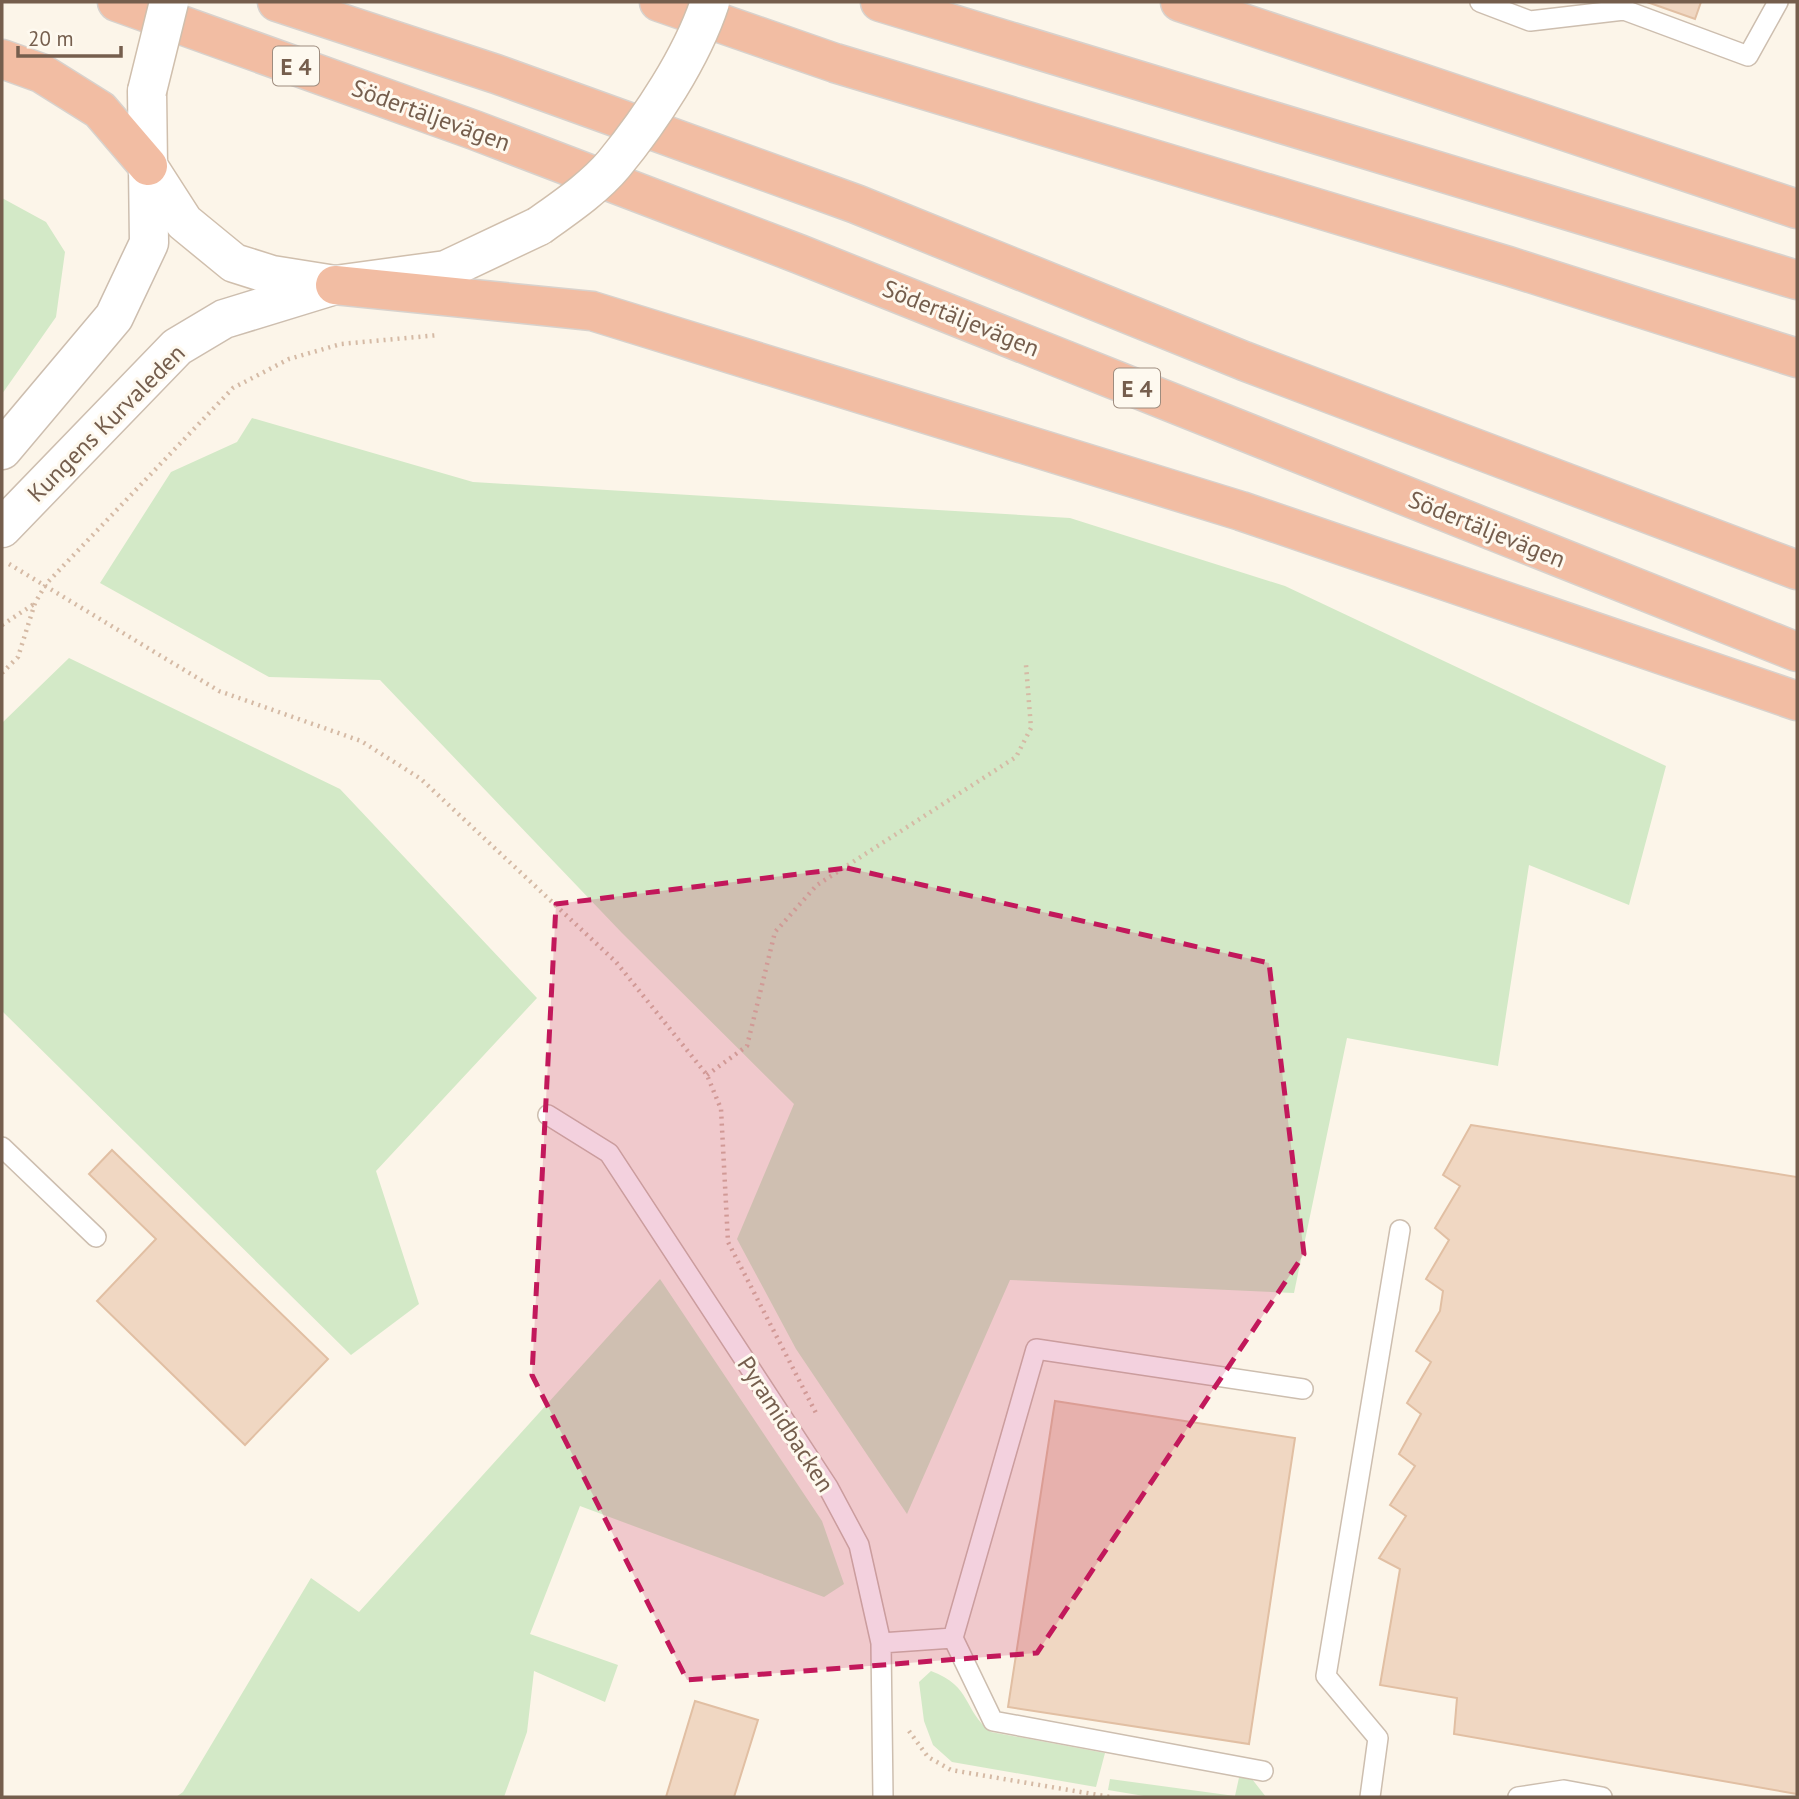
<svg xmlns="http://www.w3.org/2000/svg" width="1799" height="1799" font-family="'PT Sans',sans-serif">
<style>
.green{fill:#d3e9c7}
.building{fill:#f0d7c2;stroke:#e1bfa3;stroke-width:2}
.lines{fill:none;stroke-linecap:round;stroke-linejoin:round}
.service-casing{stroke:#cdbeaf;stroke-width:22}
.tertiary-casing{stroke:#cdbeaf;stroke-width:41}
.secondary-casing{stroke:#d0bfad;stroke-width:41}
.motorway-casing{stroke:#d8d2cd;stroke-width:41}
.path{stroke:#d5baa5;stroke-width:4.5;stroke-dasharray:2 5;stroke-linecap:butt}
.service{stroke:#fff;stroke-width:19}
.tertiary{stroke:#fff;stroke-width:38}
.secondary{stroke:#fff;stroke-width:38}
.motorway{stroke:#f2bda3;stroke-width:38}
.secondary-bridge-casing{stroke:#d0bfad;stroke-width:41;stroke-linecap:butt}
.secondary-bridge{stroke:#fff;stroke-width:38}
.marked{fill:#c2185b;fill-opacity:0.2;stroke:#c2185b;stroke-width:5;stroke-dasharray:14 9;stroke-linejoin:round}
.labels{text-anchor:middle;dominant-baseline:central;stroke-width:6;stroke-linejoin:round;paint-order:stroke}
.shield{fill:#fef9ef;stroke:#9e8c7e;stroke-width:2}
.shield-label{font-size:23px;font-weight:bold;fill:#755e4d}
.street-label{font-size:24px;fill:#755e4d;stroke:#fef9ef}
</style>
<rect width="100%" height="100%" fill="#fcf5e9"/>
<!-- green -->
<path class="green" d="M2,198L46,222L65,252L56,317L2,394Z
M252,418L473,482L1070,518L1285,586L1666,766L1629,905L1529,865L1498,1066L1347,1038L1294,1293L1010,1280L907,1514L796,1349L737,1239L794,1104L622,933L380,680L269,677L100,583L171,472L237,442Z
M69,658L340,789L537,998L376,1171L419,1304L351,1355L2,1011V723Z
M660,1279L822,1521L844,1584L824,1597L580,1506L530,1634L618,1665L605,1702L534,1671L527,1732L504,1797H176L183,1792L311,1578L359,1612Z
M931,1671C973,1687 962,1709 991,1732L1105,1753L1096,1787L952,1762L933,1745L924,1721L919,1682Z
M1240,1773L1252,1779L1266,1797H1150L1108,1790L1110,1779L1235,1796Z"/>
<!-- building -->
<path class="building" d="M1647,2H1701L1695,19Z
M1471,1125L1797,1177V1794L1454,1734L1457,1698L1380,1685L1400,1569L1379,1558L1406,1516L1390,1505L1415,1466L1399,1454L1421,1414L1407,1403L1431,1362L1416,1351L1440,1311L1443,1291L1426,1279L1449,1240L1435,1228L1460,1186L1443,1175Z
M112,1150L328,1359L245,1445L97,1301L156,1239L89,1174Z
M1055,1401L1295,1438L1249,1744L1008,1707Z
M695,1701L758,1720L734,1797H666Z"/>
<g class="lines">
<!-- service casing -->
<g class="service-casing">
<path id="service" d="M1480,2L1530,21L1624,10L1748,56L1778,2
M548,1115L609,1153L828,1487L859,1545L881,1643L883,1797
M2,1147L96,1237
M881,1643L953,1638
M1263,1771L993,1721L953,1638L1036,1349L1303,1389
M1370,1797L1378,1738L1326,1676L1400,1230
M1518,1797L1564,1790L1602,1797"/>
</g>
<!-- tertiary casing -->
<g class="tertiary-casing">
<path id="tertiary" d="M2,450L114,317L149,243L148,166
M2,528L177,347L224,319L335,285"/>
</g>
<!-- secondary casing -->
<g class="secondary-casing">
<path id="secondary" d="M147,91L148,166L184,222L234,263L272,275L335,285L446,270L539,226"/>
</g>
<!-- motorway casing -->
<g class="motorway-casing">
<path id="motorway" d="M117,2L474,130L799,254L1797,652
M277,2L496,74L856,204L1244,361L1797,570
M659,2L835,63L1508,266L1797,358
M880,2L1797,280
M1180,2L1797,209
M2,59L41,73L100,110L148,166
M335,285L592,311L1241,511L1797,701"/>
</g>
<!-- path -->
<path class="path" d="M9,564L219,691L361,741L421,779L616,962L707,1075L721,1109L728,1242L817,1415
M2,625L34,604
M2,673L18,657L35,603L46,584L233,388L289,359L341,344L439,335
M707,1075L747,1046L775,932L817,885L1016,757L1031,728L1026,665
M909,1731L928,1757L951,1770L1110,1797"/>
<!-- service -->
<use href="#service" class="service"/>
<!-- tertiary -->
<use href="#tertiary" class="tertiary"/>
<!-- secondary -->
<use href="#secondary" class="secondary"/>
<!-- motorway -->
<use href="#motorway" class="motorway"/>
<!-- secondary-bridge casing -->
<g class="secondary-bridge-casing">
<path id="secondary-bridge" d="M147,91L169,2
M539,226C564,208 594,188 614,164C651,119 692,57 710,2"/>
</g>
<!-- secondary-bridge -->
<use href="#secondary-bridge" class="secondary-bridge"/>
</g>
<!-- marked area -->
<path class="marked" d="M847,868L1269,963L1304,1254L1037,1653L687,1680L532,1375L556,904Z"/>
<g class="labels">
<!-- shield labels -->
<g class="shield">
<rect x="273" y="46.5" width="46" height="39" rx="5"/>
<rect x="1114" y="368.5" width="46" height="39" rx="5"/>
</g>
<g class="shield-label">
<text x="296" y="66">E 4</text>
<text x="1137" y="388">E 4</text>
</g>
<!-- street labels -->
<g class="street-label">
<text transform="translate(431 115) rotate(20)">Södertäljevägen</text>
<text transform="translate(961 318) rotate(22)">Södertäljevägen</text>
<text transform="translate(106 423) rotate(-45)">Kungens Kurvaleden</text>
<text transform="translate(1487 529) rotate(22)">Södertäljevägen</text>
<text transform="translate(786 1424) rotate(57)">Pyramidbacken</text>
</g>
</g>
<!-- border -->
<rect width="1799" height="1799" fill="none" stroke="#755e4d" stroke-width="7"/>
<!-- scale -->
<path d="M18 46v10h103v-10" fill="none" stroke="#755e4d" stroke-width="3.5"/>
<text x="28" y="46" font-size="21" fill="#755e4d" stroke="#fef9ef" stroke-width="5" paint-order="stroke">20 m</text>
</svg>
